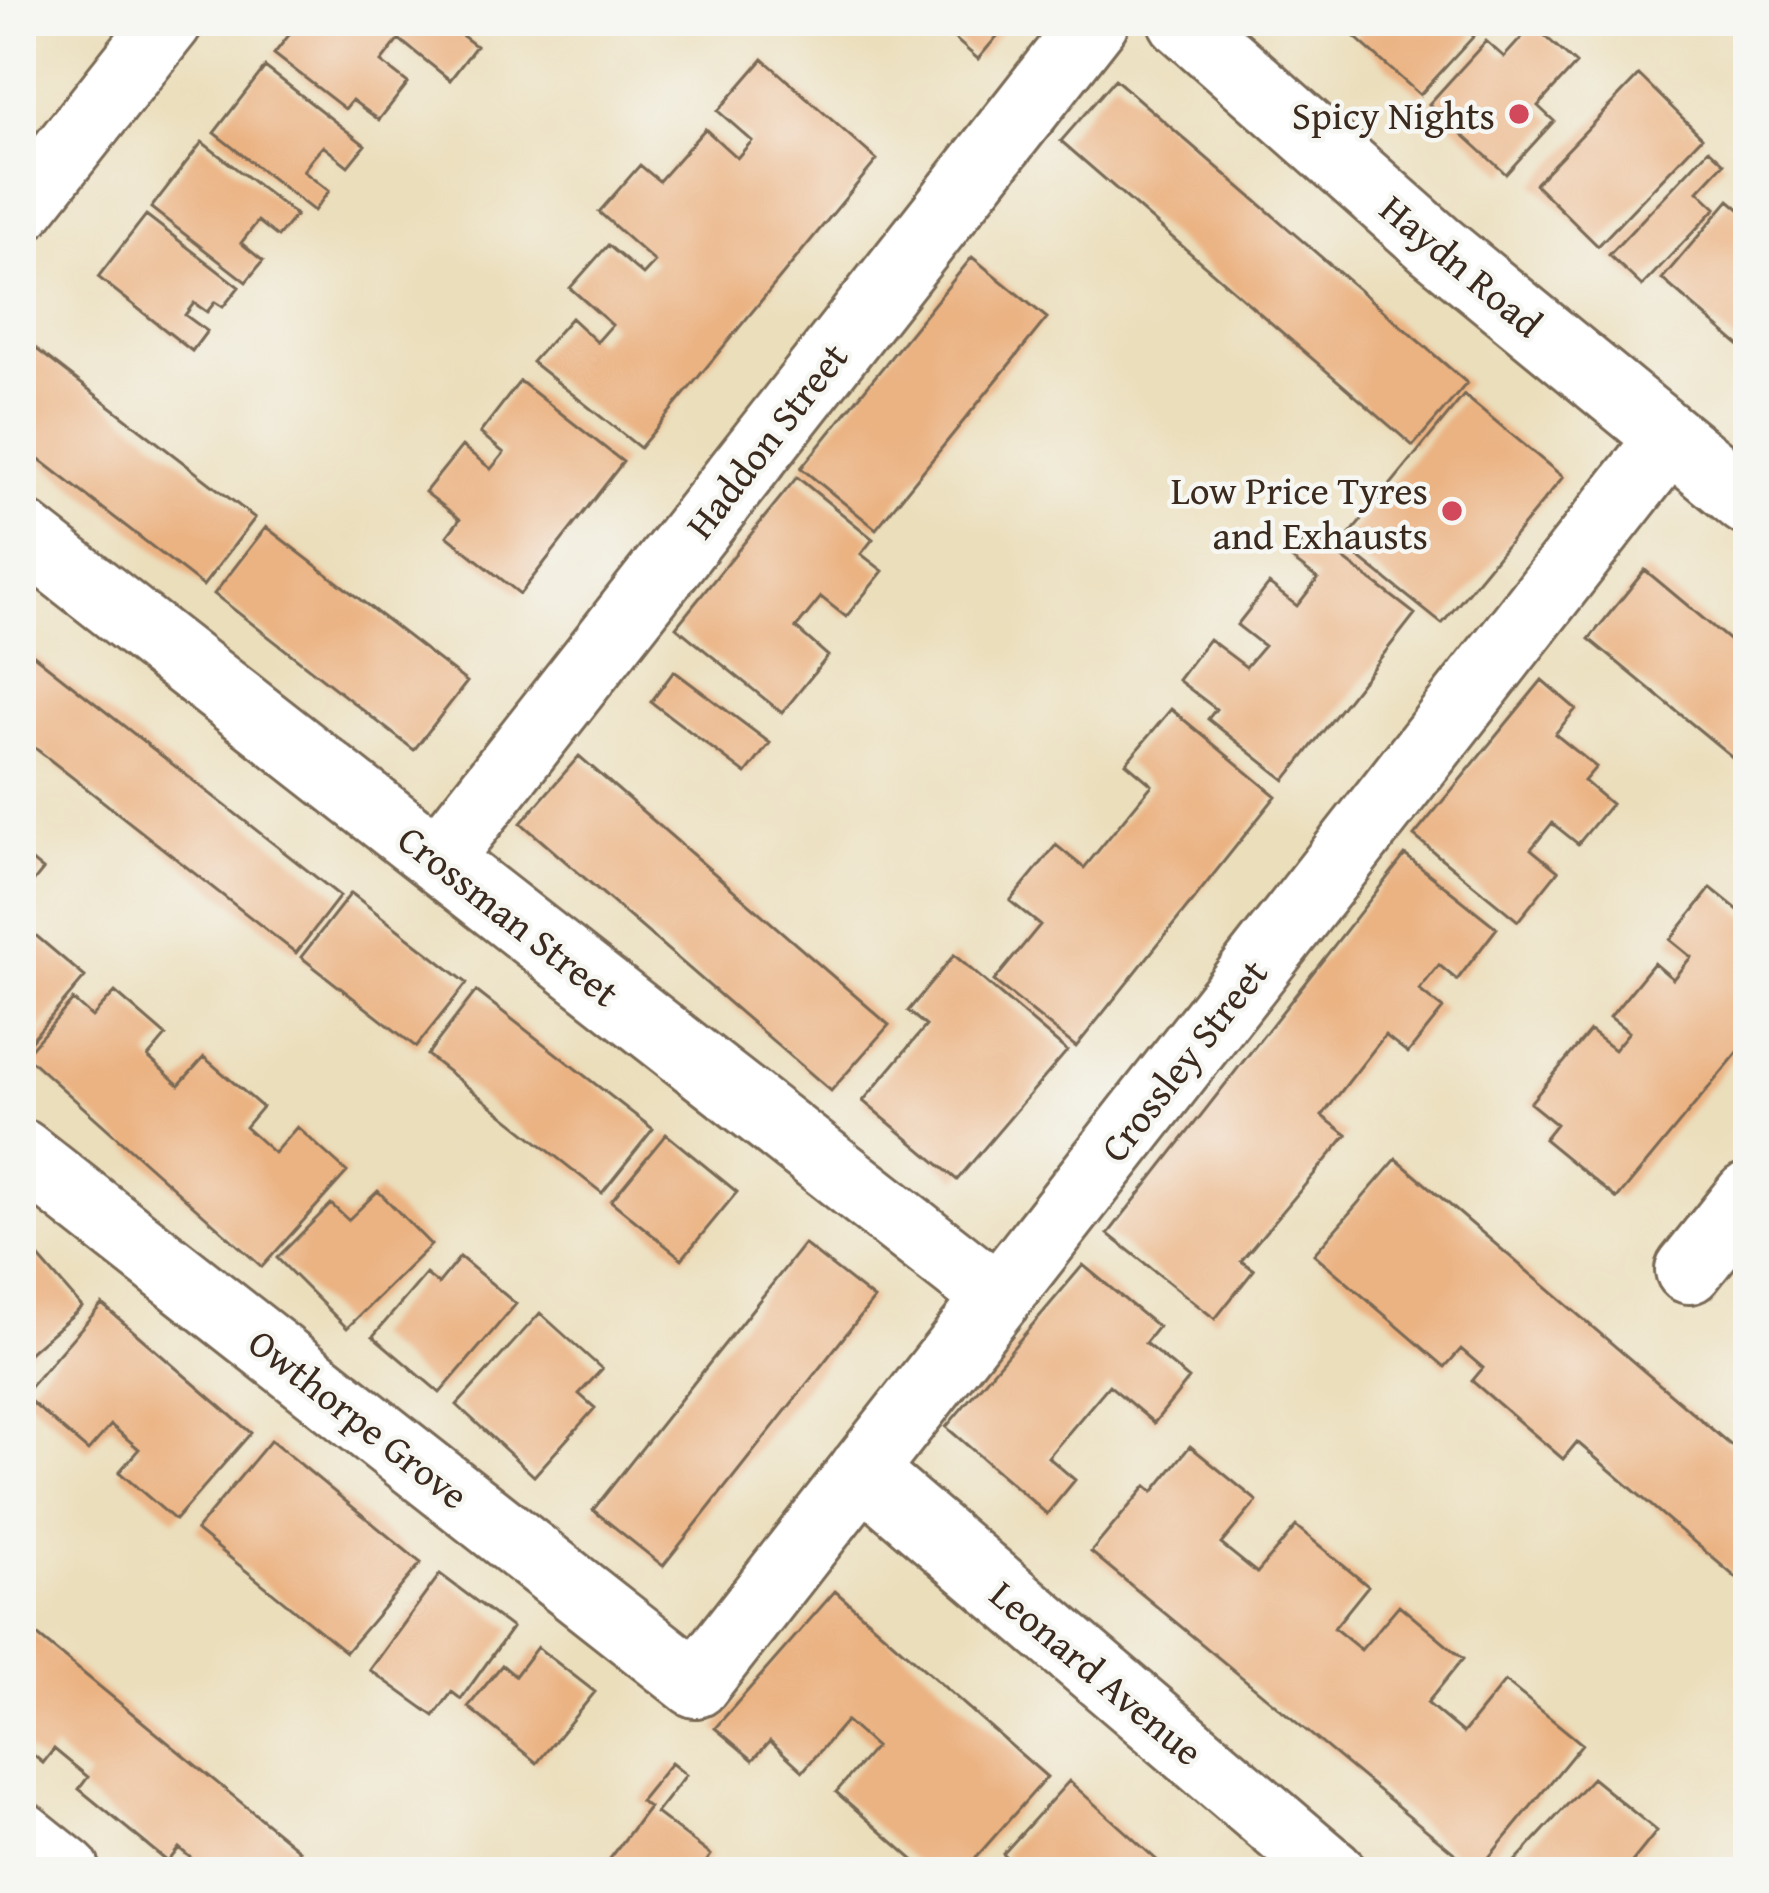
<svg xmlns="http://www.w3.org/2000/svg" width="1769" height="1893" font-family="'Gentium Book Plus',serif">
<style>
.building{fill:#ebb282}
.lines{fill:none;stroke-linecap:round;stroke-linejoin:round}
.minor-casing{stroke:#796955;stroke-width:72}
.minor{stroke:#fff;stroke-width:66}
.poi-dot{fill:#d1495b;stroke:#f6f6f2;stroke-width:4.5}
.labels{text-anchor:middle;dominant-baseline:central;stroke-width:9;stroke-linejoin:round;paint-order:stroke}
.poi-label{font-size:39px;fill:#3b2a1e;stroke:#f6f6f2;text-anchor:end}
.street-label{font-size:39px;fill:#3b2a1e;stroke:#f6f6f2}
</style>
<rect width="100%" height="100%" fill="#f6f6f2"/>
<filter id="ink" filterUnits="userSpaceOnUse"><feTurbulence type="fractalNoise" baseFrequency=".00833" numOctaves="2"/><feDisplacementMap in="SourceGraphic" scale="24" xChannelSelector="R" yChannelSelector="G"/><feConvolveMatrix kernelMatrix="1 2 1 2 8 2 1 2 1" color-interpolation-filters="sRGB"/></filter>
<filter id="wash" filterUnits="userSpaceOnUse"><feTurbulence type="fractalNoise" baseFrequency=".004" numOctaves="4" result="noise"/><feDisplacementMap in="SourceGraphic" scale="48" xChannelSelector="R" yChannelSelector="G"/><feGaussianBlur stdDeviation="2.7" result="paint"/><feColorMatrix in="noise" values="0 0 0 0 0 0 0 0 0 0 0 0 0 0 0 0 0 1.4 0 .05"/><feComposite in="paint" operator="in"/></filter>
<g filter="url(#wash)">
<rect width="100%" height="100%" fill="#ebdebb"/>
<g id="blocks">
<!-- building -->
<path class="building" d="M300,21H443L476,46L450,80L399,39L381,62L408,83L379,120L352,100L345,109L274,54Z
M935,21H1010L978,59Z
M1369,21H1465L1461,25L1474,36L1420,95L1355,37Z
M1533,25L1576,64L1538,106L1554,121L1506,174L1429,104L1486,41L1504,57Z
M763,59L877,160L640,448L532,362L571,318L597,342L612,325L570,288L608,245L643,275L655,262L599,212L640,165L659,181L705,129L737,158L752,141L718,111Z
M265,67L365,145L348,166L323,146L312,159L303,171L329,191L314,211L214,133Z
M1639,75L1702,137L1598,246L1535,184Z
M1115,79L1467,383L1413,446L1061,141Z
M202,142L296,215L278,237L258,221L241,243L263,261L246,282L151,208Z
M1709,149L1724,163L1698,191L1716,208L1642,286L1609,255Z
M1729,200L1748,216V353L1662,279Z
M146,215L239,287L223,307L215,302L207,312L194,303L185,315L207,331L192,351L98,277Z
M972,257L1047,318L876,529L801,468Z
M21,337L255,518L203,586L21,445Z
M520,381L623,462L520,594L447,536L460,519L425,492L462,446L491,469L504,453L480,433Z
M1464,395L1563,477L1442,624L1342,544Z
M797,477L873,539L861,554L883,571L846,617L821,597L796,628L828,656L782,713L676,627Z
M266,527L467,682L414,750L214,594Z
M1310,533L1415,614L1285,780L1208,719L1216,709L1178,680L1209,639L1246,667L1264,646L1237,625L1269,584L1297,606L1318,579L1290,558Z
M1645,570L1748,656V770L1589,639Z
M21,645L340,896L296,953L21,737Z
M674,671L770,743L746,774L651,702Z
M1542,680L1576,709L1555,734L1596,767L1584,781L1611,804L1578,844L1552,823L1531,849L1558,871L1518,921L1414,836Z
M1171,709L1276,796L1076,1047L994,981L1040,925L1010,901L1056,845L1084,868L1152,785L1126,763Z
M579,756L889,1025L831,1091L521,823Z
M21,852L43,870L21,897Z
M1405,855L1497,928L1457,980L1439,965L1419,990L1443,1009L1408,1053L1385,1035L1322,1116L1347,1135L1241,1261L1254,1270L1215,1319L1108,1234Z
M1711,888L1748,918V1040L1617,1199L1544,1139L1556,1124L1530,1103L1590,1031L1614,1050L1629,1032L1610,1017L1654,963L1673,979L1691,957L1670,940Z
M351,893L467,983L416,1047L301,957Z
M21,923L85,977L21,1052Z
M954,955L1067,1051L957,1180L863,1101L926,1026L908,1011Z
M476,991L653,1129L602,1193L427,1055Z
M115,992L166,1036L148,1057L179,1085L204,1057L262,1107L245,1127L274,1153L297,1127L347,1172L262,1267L25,1055L73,1000L92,1017Z
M666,1134L737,1192L682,1259L611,1201Z
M1396,1159L1748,1460V1588L1577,1442L1563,1459L1472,1381L1483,1368L1461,1349L1445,1367L1314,1254Z
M378,1191L431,1245L347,1328L277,1258L331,1204L348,1220Z
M21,1237L82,1307L21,1360Z
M804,1244L874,1299L663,1566L593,1510Z
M460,1257L516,1304L440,1393L373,1336L426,1274L438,1284Z
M1083,1265L1158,1327L1145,1343L1189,1379L1154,1423L1109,1385L1048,1457L1075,1480L1047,1514L946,1427Z
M102,1304L251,1433L175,1520L119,1472L139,1449L111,1425L88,1451L23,1395Z
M540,1313L602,1369L579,1394L595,1408L534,1476L457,1405Z
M271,1440L421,1563L346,1652L196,1530Z
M1190,1446L1257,1501L1221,1544L1257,1573L1296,1526L1368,1586L1334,1628L1361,1650L1399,1605L1463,1659L1427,1703L1463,1733L1505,1681L1582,1744L1477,1872L1091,1552L1146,1486L1153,1492Z
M440,1574L512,1628L461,1699L452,1692L434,1716L370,1670Z
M835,1591L1047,1777L963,1872H927L836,1792L875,1747L846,1721L803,1771L770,1741L753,1760L715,1728Z
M21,1622L299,1850L280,1872H207L179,1848L168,1862L79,1789L88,1777L54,1749L43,1763L21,1745Z
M537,1647L595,1692L537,1763L468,1707L502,1665L515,1676Z
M671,1763L686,1775L656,1813L711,1855L699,1872H600L649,1807L640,1801Z
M1592,1778L1657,1831L1624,1872H1505Z
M1069,1781L1170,1872H1022L1003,1854Z"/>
</g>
</g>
<g filter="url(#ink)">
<use href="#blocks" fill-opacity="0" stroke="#796955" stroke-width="3"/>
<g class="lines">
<!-- minor casing -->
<g class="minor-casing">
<path id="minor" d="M1182,21L1435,245L1748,502
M21,208L169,21
M21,533L998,1298
M438,859L1095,21
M21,1153L696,1684L1670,438
M1689,1270L1748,1196
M862,1471L1332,1872
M21,1835L67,1872"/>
</g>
<!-- minor -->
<use href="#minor" class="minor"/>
</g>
</g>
<!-- markers -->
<g class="poi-dot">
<circle cx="1519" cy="114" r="12"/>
<circle cx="1452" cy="511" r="12"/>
</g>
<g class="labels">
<!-- poi labels -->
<g class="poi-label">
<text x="1495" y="114">Spicy Nights</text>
<text x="1428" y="489">Low Price Tyres<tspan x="1428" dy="45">and Exhausts</tspan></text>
</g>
<!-- street labels -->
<g class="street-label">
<text transform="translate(1462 265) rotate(40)">Haydn Road</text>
<text transform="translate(766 440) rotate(-52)">Haddon Street</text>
<text transform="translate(509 915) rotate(38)">Crossman Street</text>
<text transform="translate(1183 1060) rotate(-52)">Crossley Street</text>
<text transform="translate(359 1418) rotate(38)">Owthorpe Grove</text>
<text transform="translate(1097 1672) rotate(40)">Leonard Avenue</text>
</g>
</g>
<!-- margin -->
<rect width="1769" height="1893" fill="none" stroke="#f6f6f2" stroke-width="72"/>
</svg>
